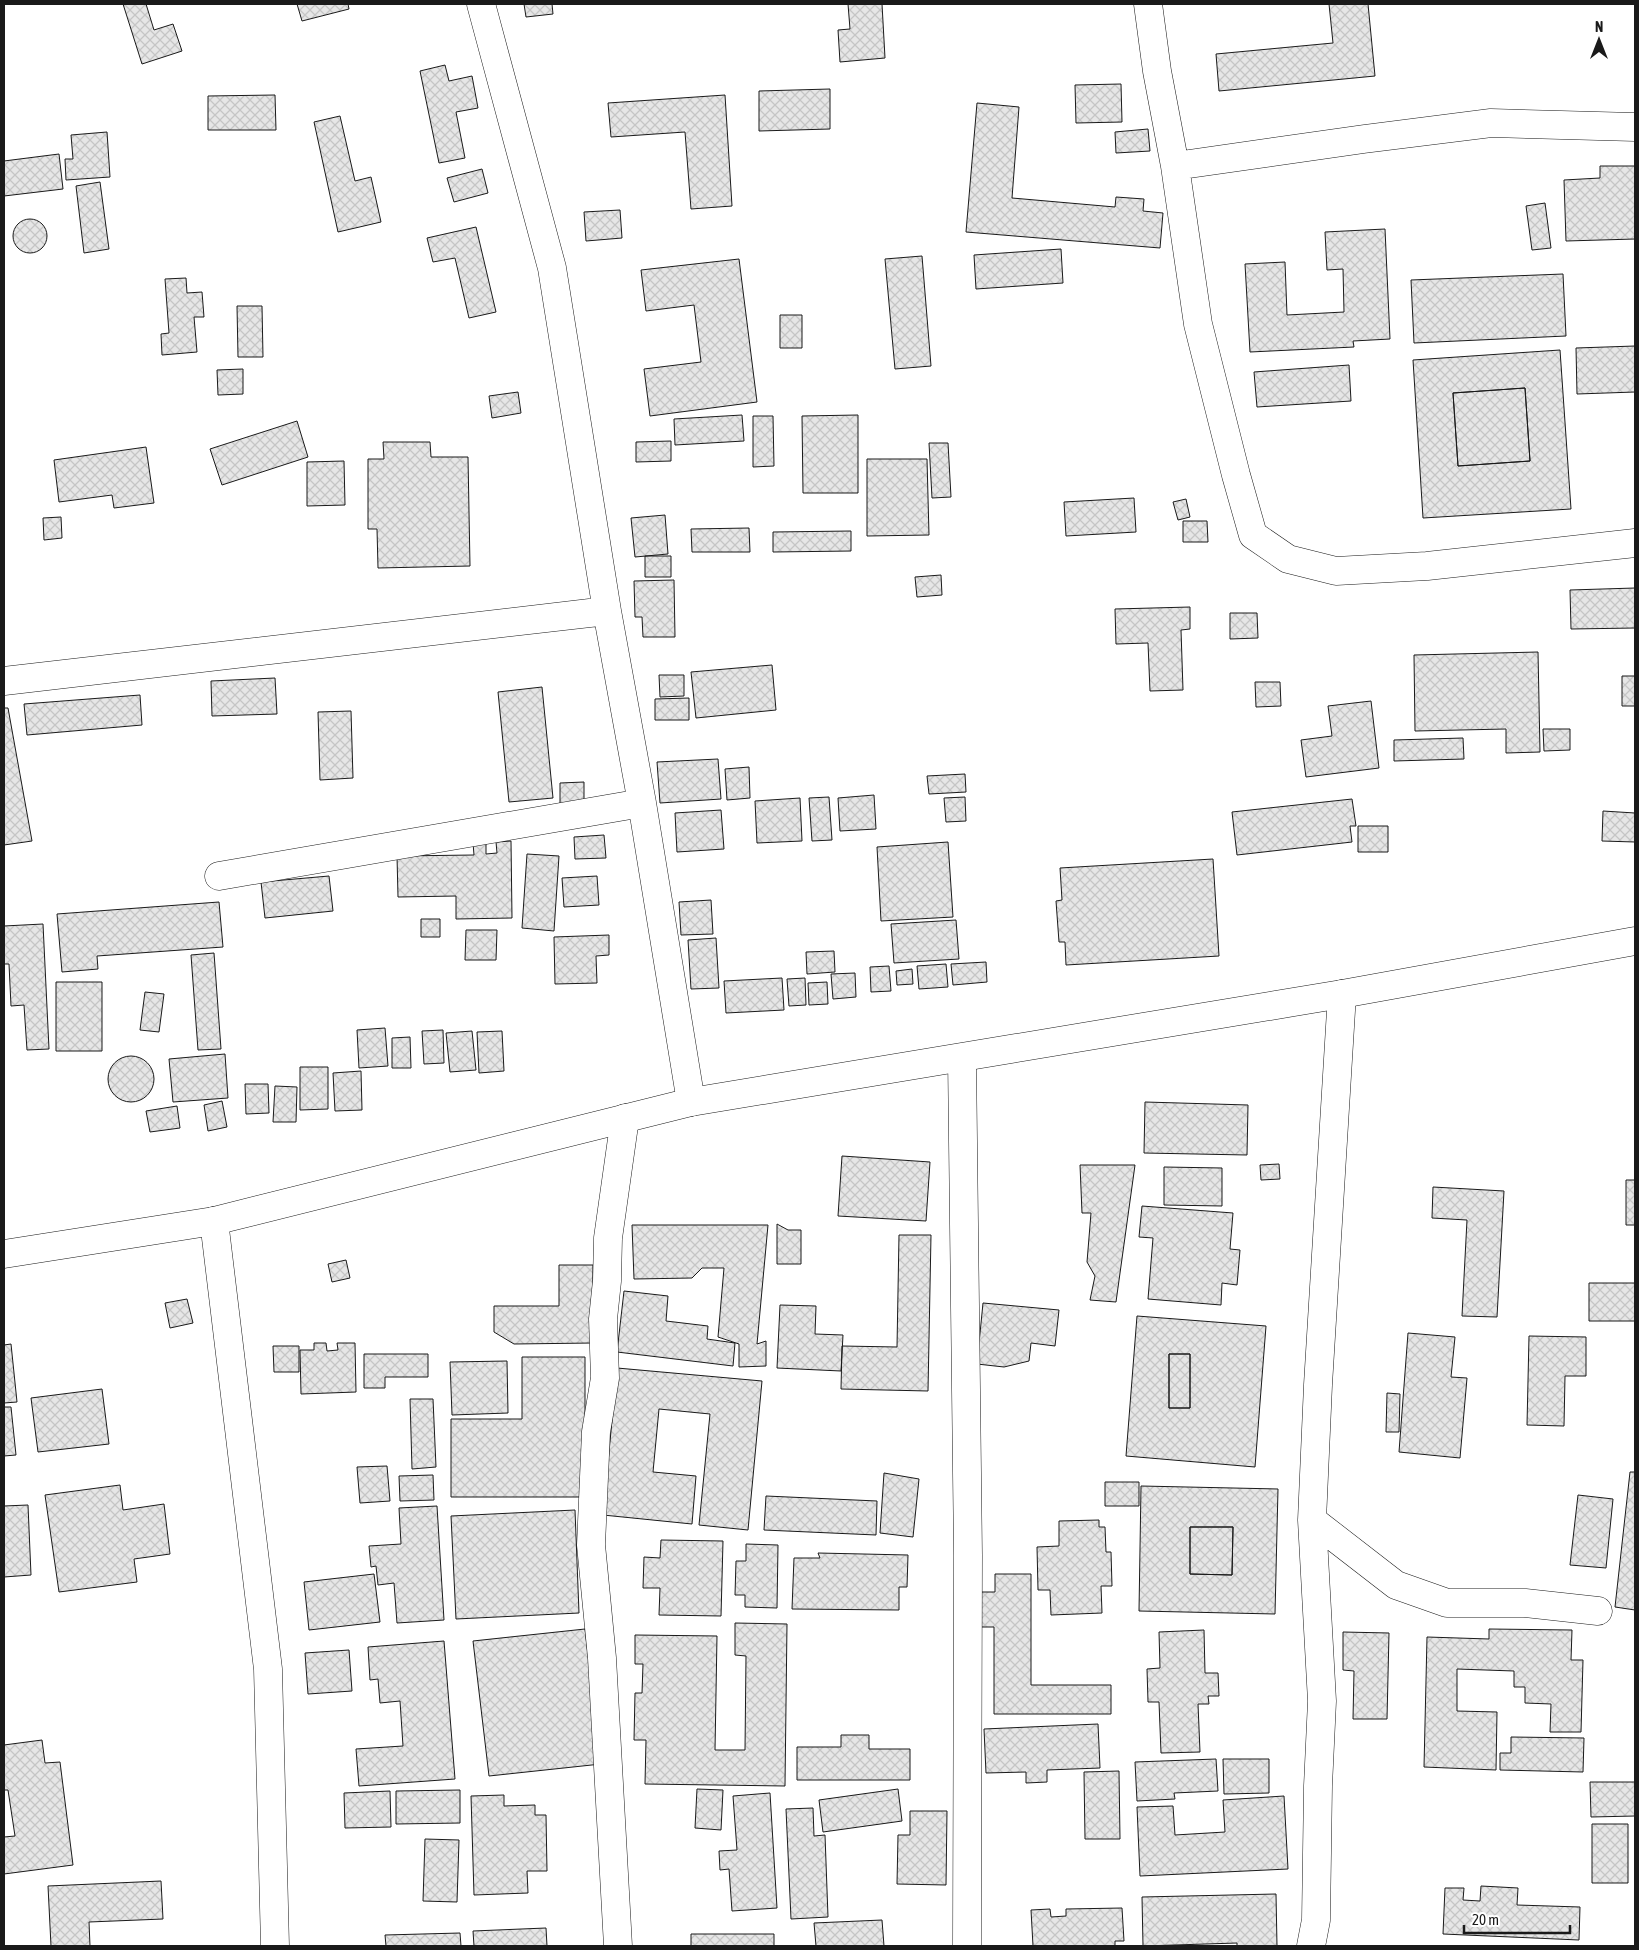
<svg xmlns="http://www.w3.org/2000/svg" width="1639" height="1950" font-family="'Asap Condensed',sans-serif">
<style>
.building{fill:url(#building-cross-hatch);stroke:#1a1a1a;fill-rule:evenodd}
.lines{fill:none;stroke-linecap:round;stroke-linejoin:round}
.street-casing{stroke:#1a1a1a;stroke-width:29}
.secondary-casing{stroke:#1a1a1a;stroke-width:29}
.street{stroke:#fff;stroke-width:28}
.secondary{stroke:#fff;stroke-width:28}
</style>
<defs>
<pattern id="building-cross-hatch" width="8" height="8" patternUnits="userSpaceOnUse" patternTransform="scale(1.25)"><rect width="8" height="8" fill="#e6e6e6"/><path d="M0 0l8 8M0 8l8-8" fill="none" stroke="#c5c5c5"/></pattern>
</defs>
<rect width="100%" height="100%" fill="#fff"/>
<!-- building -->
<path class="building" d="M123,4H146L154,30L173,24L182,51L142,64Z
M297,4H348L349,9L302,21Z
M524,4H552L553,14L526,17Z
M848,4H882L885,58L840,62L838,30L850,29Z
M1329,4H1368L1375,76L1219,91L1216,54L1333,43Z
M445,65L449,81L472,76L478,108L456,112L465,158L439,163L420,71Z
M1121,84L1122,122L1076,123L1075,85Z
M830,89V129L759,131V91Z
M275,95L276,130H208V96Z
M725,95L732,206L691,209L685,132L611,137L608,103Z
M977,103L1019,107L1012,198L1115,207L1116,197L1144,199L1143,211L1163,213L1160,248L966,232Z
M340,116L355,181L371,177L381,222L338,232L314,122Z
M1148,129L1150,151L1116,153L1115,132Z
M107,132L110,177L66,180L65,159H73L71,135Z
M59,154L63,189L4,196V161Z
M1600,166H1635V239L1566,241L1564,180L1600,178Z
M482,169L488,193L454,202L447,178Z
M100,182L109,249L84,253L76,186Z
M1545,203L1551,248L1532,250L1526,206Z
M620,210L622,238L586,241L584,212Z
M13 236a17 17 0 1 1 34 0a17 17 0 1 1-34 0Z
M476,227L496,312L469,318L455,258L433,262L427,238Z
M1385,229L1390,339L1353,341L1354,347L1250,352L1245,264L1285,262L1287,315L1344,312L1343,269L1327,270L1325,232Z
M1061,249L1063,283L976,289L974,255Z
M922,256L931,366L895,369L885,259Z
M739,259L757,402L650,416L644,369L701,362L694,305L646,311L641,270Z
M1563,274L1566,336L1414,343L1411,280Z
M186,278L187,293L202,292L204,317H194L197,352L162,355L161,334L169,333L165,279Z
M237,306H262L263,357H238Z
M780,315H802V348H780Z
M1635,346V392L1577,394L1576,348Z
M1560,350L1571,509L1423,518L1413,360ZM1525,388L1530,461L1458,466L1453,393Z
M1349,365L1351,401L1257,407L1254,372Z
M243,369V394L218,395L217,370Z
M1525,388L1530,461L1458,466L1453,393Z
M518,392L521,413L492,418L489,396Z
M742,415L744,441L675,445L674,419Z
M858,415V493H803L802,416Z
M753,416H773L774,466L753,467Z
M297,421L308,457L222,485L210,449Z
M671,441V461L636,462V442Z
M383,442H430L431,457H468L470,566L378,568L377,529H368V459H384Z
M929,443H948L951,497L932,498Z
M146,447L154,503L114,508L112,495L59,502L54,460Z
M867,459H927L929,535L867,536Z
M344,461L345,505L307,506V462Z
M1134,498L1136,532L1066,536L1064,502Z
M1186,499L1190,517L1178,520L1173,502Z
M665,515L668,554L635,557L631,518Z
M61,517L62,538L44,540L43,518Z
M1183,521H1207L1208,542H1183Z
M749,528L750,552H692L691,529Z
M851,531V551L773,552V532Z
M645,556H671V577H645Z
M941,575L942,595L917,597L915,577Z
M674,580L675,637H643L642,617H635L634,581Z
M1635,588V628L1571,629L1570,590Z
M1190,607V629L1181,630L1183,690L1150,691L1148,643L1116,644L1115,609Z
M1230,613H1257L1258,638L1230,639Z
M1538,652L1540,752L1506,753V729L1415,731L1414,655Z
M772,665L776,710L696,718L691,672Z
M659,675H684V696L660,697Z
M1622,676H1635V706H1622Z
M275,678L277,714L212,716L211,681Z
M1255,682H1280L1281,706L1256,707Z
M542,687L553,798L509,802L498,692Z
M140,695L142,725L27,735L24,704Z
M689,698V720H655V699Z
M1371,701L1379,768L1306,777L1301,740L1332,736L1328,706Z
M4,708H8L32,841L4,845Z
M351,711L353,778L320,780L318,712Z
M1543,729H1570V750L1544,751Z
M1463,738L1464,759L1394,761V740Z
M718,759L721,799L660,803L657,762Z
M749,767L750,798L727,800L725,769Z
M965,774L966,792L929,794L927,776Z
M584,782V805H560V783Z
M874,795L876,829L840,831L838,798Z
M829,797L832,840L812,841L809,798Z
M965,797L966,821L946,822L944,798Z
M800,798L802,841L757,843L755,801Z
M1352,799L1356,826H1350L1352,842L1237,855L1232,812Z
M721,810L724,849L677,852L675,813Z
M1603,811L1635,813V842L1602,841Z
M1358,826H1388V852H1358Z
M604,835L606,858L575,859L574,837Z
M511,841L512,918L456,919V896L398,897L397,856L474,855L473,843L486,842V854L497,853L496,842Z
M948,842L953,917L881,921L877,847Z
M527,854L559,856L554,931L522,928Z
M1213,859L1219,956L1066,965L1065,942H1059L1056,901L1062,900L1060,868Z
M329,876L333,911L265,918L261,882Z
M597,876L599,905L564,907L562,878Z
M711,900L713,934L681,935L679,902Z
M219,902L223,947L97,956L98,969L62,972L57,914Z
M421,919H440V937H421Z
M956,920L959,959L894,963L891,924Z
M43,924L49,1049L27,1050L24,1005L11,1006L9,964H4V926Z
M466,930H497L496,960H465Z
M609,935V955L596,956L597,983L555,984L554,937Z
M716,938L719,988L691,989L688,940Z
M834,951L835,972L807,974L806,952Z
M214,953L221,1049L198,1050L191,955Z
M986,962L987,982L953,985L951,964Z
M946,964L948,987L919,989L917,966Z
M889,966L891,991L871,992L870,967Z
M912,969L913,984L897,985L896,971Z
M855,973L856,997L833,999L831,974Z
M782,978L784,1010L726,1013L724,981Z
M805,978L806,1005L789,1006L787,979Z
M56,982H102V1051H56Z
M827,982L828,1004L809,1005L808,983Z
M145,992L164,994L159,1032L140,1030Z
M385,1028L388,1066L359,1068L357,1030Z
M443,1030L444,1063L424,1064L422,1031Z
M472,1031L476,1070L450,1072L446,1033Z
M502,1031L504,1071L479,1073L477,1032Z
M410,1037L411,1068H392V1038Z
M225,1054L228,1098L173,1102L169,1059Z
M108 1079a23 23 0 1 1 46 0a23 23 0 1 1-46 0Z
M300,1067H328V1109L300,1110Z
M361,1071L362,1110L335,1111L333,1073Z
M245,1084H268L269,1113L246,1114Z
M275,1086L297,1087L296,1122H273Z
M222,1101L227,1127L208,1131L204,1105Z
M1145,1102L1248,1105L1247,1155L1144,1153Z
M177,1106L180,1128L150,1132L146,1111Z
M842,1156L930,1162L926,1221L838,1216Z
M1279,1164L1280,1179L1261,1180L1260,1165Z
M1080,1165H1135L1116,1302L1090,1300L1095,1276L1087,1262L1091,1213H1082Z
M1164,1167L1222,1168V1206L1164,1205Z
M1626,1180H1635V1225H1626Z
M1433,1187L1504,1191L1497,1317L1462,1316L1467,1220L1432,1218Z
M1142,1206L1233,1213L1230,1249L1240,1250L1237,1285L1222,1283L1221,1305L1148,1299L1153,1238L1139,1237Z
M777,1224L788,1230H801V1264H777Z
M632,1225H768L757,1344L766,1341V1366L739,1367V1344L718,1337L724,1268H702L692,1278L634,1279Z
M899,1235H931L928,1391L841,1389L842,1346L897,1347Z
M346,1260L350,1278L332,1282L328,1264Z
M559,1265H593V1343L514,1344L494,1332V1306H559Z
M1589,1283H1635V1321H1589Z
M624,1291L668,1296L666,1321L708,1326L707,1339L735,1343L733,1366L617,1352Z
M187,1299L193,1323L170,1328L165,1303Z
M983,1303L1059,1310L1055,1346L1031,1343L1029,1361L1004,1367L977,1364Z
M780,1305L816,1306L815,1334L843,1335L841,1371L777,1368Z
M1137,1316L1266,1326L1255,1467L1126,1456ZM1169,1354H1190V1408H1169Z
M1408,1333L1455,1337L1451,1377L1467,1378L1460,1458L1399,1452Z
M1529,1336L1586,1337V1376H1565L1564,1426L1527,1425Z
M314,1343H326L327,1351L338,1350L337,1343H355L356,1392L301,1394L300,1350H314Z
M11,1344L17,1402L4,1403V1345Z
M273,1346H299V1372H274Z
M364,1354H428V1377H385V1388H364Z
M1169,1354H1190V1408H1169Z
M522,1357H585V1497H451V1419H522Z
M507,1361L508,1413L452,1415L450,1362Z
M617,1368L762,1381L748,1530L699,1525L710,1414L659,1409L653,1472L696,1476L692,1524L603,1515Z
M102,1389L109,1444L38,1452L31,1398Z
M1387,1393L1400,1394L1399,1432H1386Z
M410,1399H433L436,1467L412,1469Z
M4,1407H11L16,1455L4,1456Z
M387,1466L390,1501L360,1503L357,1467Z
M1630,1472H1635V1610L1615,1607Z
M884,1473L919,1479L913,1537L880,1533Z
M433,1475L434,1500L400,1501L399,1476Z
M1105,1482H1139V1506H1105Z
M120,1485L123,1510L164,1504L170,1554L134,1559L137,1582L59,1592L45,1495Z
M1141,1486L1278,1489L1275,1614L1139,1611ZM1190,1527H1233L1232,1575L1190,1574Z
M1578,1495L1613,1499L1606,1568L1570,1565Z
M766,1496L877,1501L876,1535L764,1530Z
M28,1505L31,1575L4,1577V1506Z
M437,1506L444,1620L397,1623L394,1583L378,1585L376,1566L371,1567L369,1546L401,1544L399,1508Z
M575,1510L579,1613L456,1619L451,1516Z
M1099,1520V1527H1105L1106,1552H1111L1112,1586H1101L1102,1613L1051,1615L1050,1590H1038L1037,1547L1059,1546V1521Z
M1190,1527H1233L1232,1575L1190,1574Z
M661,1540L723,1541L721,1616L659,1615L660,1588H643L644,1557L660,1558Z
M746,1544L778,1545L777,1608L745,1607V1595H735L736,1561H746Z
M818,1553L908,1555L907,1587H899V1610L792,1609L794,1558H820Z
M374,1574L380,1622L309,1630L304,1582Z
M995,1574H1031V1685H1111V1714H994V1627H981V1592H995Z
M735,1623L787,1624L785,1786L645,1784L646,1740H634L635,1693H642L643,1664H635V1635L717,1636L715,1750H745L746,1656L735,1655Z
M585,1629L601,1764L489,1776L473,1641Z
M1489,1629L1572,1630L1571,1660H1583L1581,1732H1550L1551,1704L1525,1703V1687H1514V1671L1457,1669V1711L1497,1712L1496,1770L1424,1767L1427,1637L1489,1639Z
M1204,1630L1205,1673H1218L1219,1696H1208L1209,1704H1198L1200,1752L1161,1753L1159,1702H1148L1147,1669L1160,1668L1159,1632Z
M1343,1632L1389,1633L1387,1719H1353L1354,1671L1343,1670Z
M444,1641L455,1779L359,1786L356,1749L403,1746L400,1701L380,1703L378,1679L370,1680L368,1647Z
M349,1650L352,1691L308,1694L305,1653Z
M1098,1724L1100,1768L1047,1770V1782L1026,1783V1772L986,1773L984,1729Z
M841,1735H869V1749H910V1780H797V1747H841Z
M1511,1737L1584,1738L1583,1772L1500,1770V1753H1511Z
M42,1740L45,1763L60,1762L73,1865L4,1874V1837L15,1836L8,1790H4V1745Z
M1216,1759L1218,1791L1174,1793L1175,1799L1137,1801L1135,1762Z
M1223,1759H1269V1793L1224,1794Z
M1119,1771L1120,1839H1085L1084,1772Z
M1590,1782H1635V1816L1591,1817Z
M697,1789L723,1790L721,1830L695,1828Z
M898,1789L902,1821L823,1832L819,1800Z
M460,1790V1823L396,1824V1791Z
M390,1791L391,1827L345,1828L344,1793Z
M770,1793L777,1908L732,1911L729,1869L720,1870L719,1851L737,1850L733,1796Z
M504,1795V1806L535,1805V1815H546L547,1871H527L528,1893L474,1895L471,1796Z
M1284,1796L1288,1869L1140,1876L1137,1807L1173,1806L1175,1835L1225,1832L1223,1800Z
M813,1808L814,1836L825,1835L828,1917L791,1919L786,1809Z
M910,1811H947L946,1885L897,1884L898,1835H910Z
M1592,1824H1628V1883H1592Z
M425,1839L459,1840L457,1902L423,1901Z
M161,1881L163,1919L89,1922L90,1946H51L48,1886Z
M1481,1886L1518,1888L1517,1905L1580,1907L1579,1940L1443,1934L1445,1888H1464L1463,1900L1480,1901Z
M1276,1894L1277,1946H1237V1943L1143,1946L1142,1897Z
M1122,1908L1124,1941H1115V1946H1033L1031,1910L1050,1909L1051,1917L1066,1916V1909Z
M882,1920L884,1946H816L814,1923Z
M546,1928L547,1946H474L473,1931Z
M460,1933L461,1946H386L385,1935Z
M691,1934H774V1946H691Z"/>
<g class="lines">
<!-- street casing -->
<g class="street-casing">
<path id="street" d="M481,4L552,268L607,611L642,803L691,1102
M1148,4L1157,71L1175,166L1198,324L1236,475L1253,535L1288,559L1336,571L1427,566L1635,543
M1175,166L1364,139L1491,123L1635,127
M4,681L607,611
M219,876L642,803
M962,1058L968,1555L967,1946
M214,1221L268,1669L275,1946
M1312,1520L1396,1585L1447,1603H1525L1598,1611
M618,1946L602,1658L591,1545L596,1432L605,1378L603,1319L607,1281L608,1238L625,1118
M1311,1946L1316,1920L1318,1786L1322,1701L1312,1520L1318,1385L1342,994"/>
</g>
<!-- secondary casing -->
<g class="secondary-casing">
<path id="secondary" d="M4,1254L214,1221L691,1102L1342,994L1635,941"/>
</g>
<!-- street -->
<use href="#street" class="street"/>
<!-- secondary -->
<use href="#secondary" class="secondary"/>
</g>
<!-- border -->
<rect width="1639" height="1950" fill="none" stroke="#1a1a1a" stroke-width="10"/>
<!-- north arrow -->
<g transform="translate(1599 40)" stroke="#ffffff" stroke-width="4" paint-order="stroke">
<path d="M0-4L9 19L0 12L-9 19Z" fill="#1a1a1a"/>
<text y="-8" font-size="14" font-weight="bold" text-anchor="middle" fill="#1a1a1a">N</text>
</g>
<!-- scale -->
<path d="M1464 1925v8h106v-8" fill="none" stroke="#1a1a1a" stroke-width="2.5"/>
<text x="1472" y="1925" font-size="15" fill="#1a1a1a" stroke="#ffffff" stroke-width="4" paint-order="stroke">20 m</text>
</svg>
